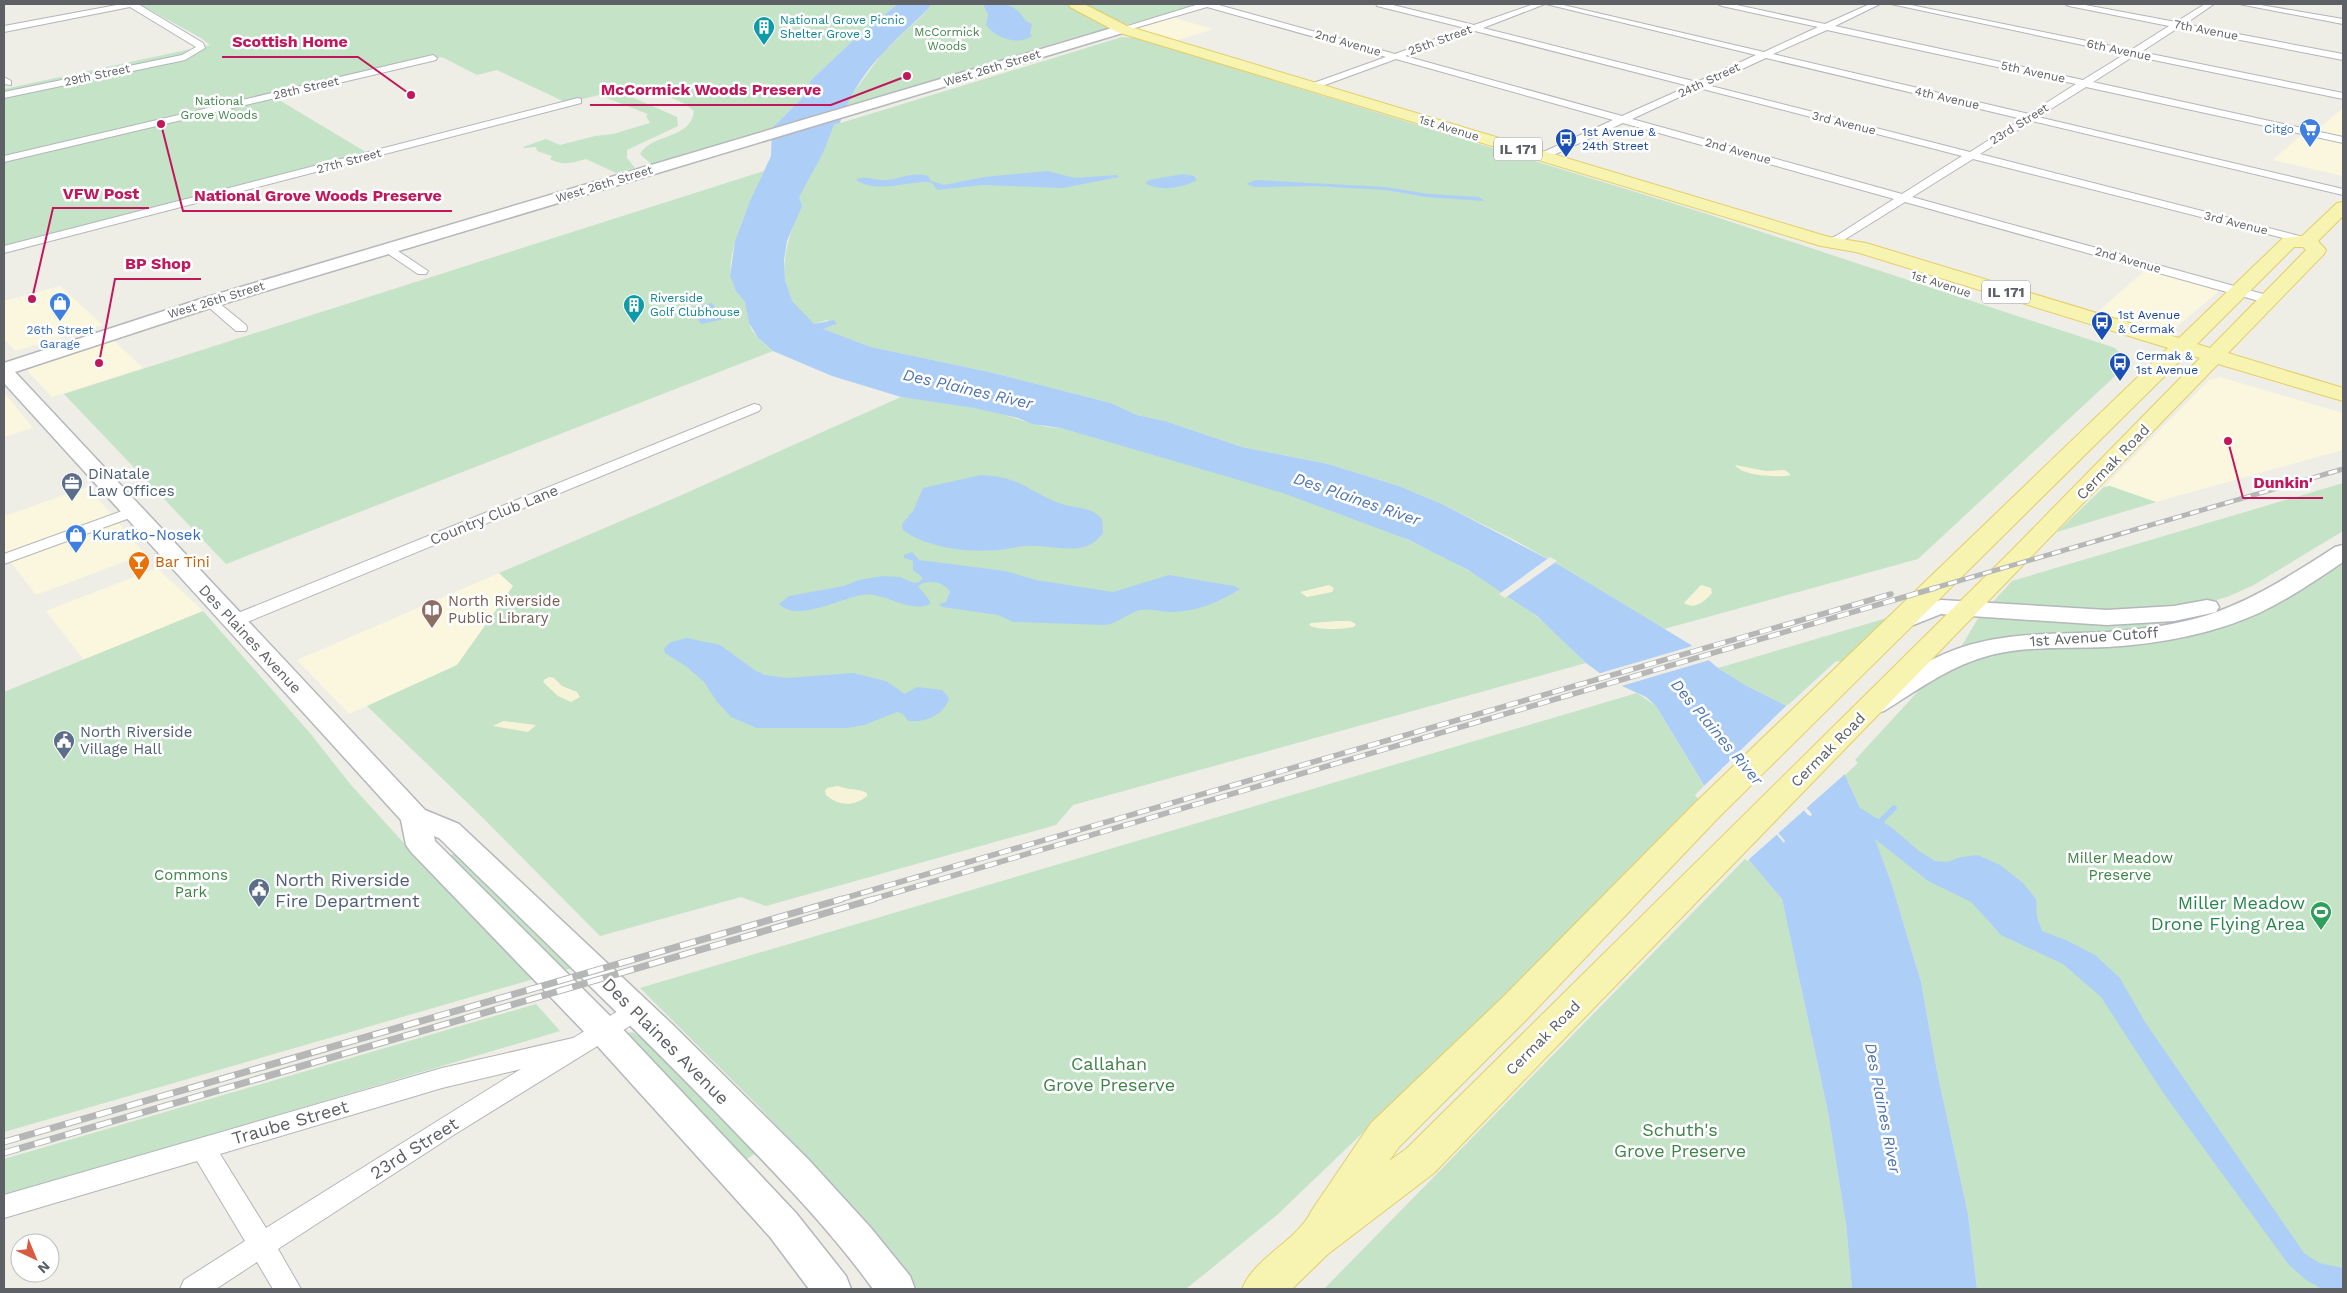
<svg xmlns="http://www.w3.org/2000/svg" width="2347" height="1293" font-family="'Work Sans',sans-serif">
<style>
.commercial{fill:#fbf7de}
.green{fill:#c4e3c7}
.sand{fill:#f7f3d8}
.water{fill:#adcff7;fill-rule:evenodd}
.pier{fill:#eeede6}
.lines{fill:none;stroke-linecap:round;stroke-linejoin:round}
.stream{stroke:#adcff7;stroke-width:5.5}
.minor-casing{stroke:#b3b5b9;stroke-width:2}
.secondary-casing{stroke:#b4b7bb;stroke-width:3}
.primary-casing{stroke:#e4ce68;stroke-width:2}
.minor{fill:#fff;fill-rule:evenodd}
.secondary{fill:#fff;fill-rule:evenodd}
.primary{fill:#f7f3b1;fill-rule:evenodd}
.rail-far2-casing{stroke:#b5b6b6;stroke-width:5}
.rail-far1-casing{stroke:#b5b6b6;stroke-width:5.5}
.rail-casing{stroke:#b5b6b6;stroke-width:7}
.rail-far2{stroke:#fff;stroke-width:3;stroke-dasharray:9;stroke-linecap:butt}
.rail-far1{stroke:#fff;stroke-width:4;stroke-dasharray:12;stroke-linecap:butt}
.rail{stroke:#fff;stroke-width:5;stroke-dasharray:16;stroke-linecap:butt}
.labels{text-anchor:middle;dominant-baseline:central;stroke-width:5;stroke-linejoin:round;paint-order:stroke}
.far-culture-label{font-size:12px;fill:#0d838f;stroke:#fff;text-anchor:start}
.far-street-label{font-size:12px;fill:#5d6064;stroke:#fff}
.far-park-label{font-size:12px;fill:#3e8348;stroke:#fff}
.far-shop-label{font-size:12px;fill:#366cbe;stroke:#fff;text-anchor:end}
.far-transit-label{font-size:12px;fill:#164399;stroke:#fff;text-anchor:start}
.shield{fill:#fff;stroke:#8e9092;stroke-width:1}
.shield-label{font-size:14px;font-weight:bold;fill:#5d6064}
.street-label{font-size:15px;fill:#5d6064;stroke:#fff}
.service-label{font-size:15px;fill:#4e5e75;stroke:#fff;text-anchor:start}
.shop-label{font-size:15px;fill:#366cbe;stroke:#fff;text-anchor:start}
.food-label{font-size:15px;fill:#c56008;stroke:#fff;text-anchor:start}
.education-label{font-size:15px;fill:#785e54;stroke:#fff;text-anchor:start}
.park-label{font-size:15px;fill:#3e8348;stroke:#fff}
.water-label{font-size:16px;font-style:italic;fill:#4e74b1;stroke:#fff}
.near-service-label{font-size:18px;fill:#4e5e75;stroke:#fff;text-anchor:start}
.near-leisure-label{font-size:18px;fill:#27864d;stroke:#fff;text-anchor:end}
.near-street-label{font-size:18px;fill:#5d6064;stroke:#fff}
.near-park-label{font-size:18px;fill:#3e8348;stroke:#fff}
.leader{fill:none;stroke:#c2185b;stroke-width:2}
.callout-dot{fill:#c2185b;stroke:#fff;stroke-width:2}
.callout-label{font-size:16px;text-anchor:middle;font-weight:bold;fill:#c2185b;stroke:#fff;stroke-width:5;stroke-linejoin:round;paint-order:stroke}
</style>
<rect width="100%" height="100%" fill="#eeede6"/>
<!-- commercial -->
<path class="commercial" d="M1168,16L1213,29L1169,43L1125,29Z
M2343,108V176L2273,160L2301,135L2317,130Z
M2150,266L2224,287L2179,325L2170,329L2144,330L2093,316Z
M60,286L103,325L15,351L4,339V301Z
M111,338L143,368L52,397L30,374L28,370L34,366Z
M2220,377L2343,413V450L2156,502L2110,486L2104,487L2209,380Z
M4,392L33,428L4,437Z
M88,487L145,554L36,595L4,553V516Z
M157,568L203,611L84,660L46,611Z
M499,573L513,586L457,665L349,714L297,660Z"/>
<!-- green -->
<path class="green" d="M147,4H898L862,32L811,80L802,98L772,128L651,164L640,154C652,133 691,140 694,111L685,104L640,84L616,90L677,117L678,126L627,150V158L635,168L616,173L586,159C572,163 563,166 550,159L552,156L537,151L536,147L524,148L523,147L546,139L560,145L595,136L613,134L650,123L646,116L648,114L599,95L567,103L497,70L477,75L442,57L274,97L369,154L4,249V89L210,45L201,38L141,5Z
M932,4H1200L1138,22L1093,32L845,106L848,100L884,51L922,16Z
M1122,37L1135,38L1704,213L2115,348L2128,364L1918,559L1664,629L1561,566L1516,541L1442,504L1399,486L1328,464L1242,447L1165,421L1137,415L1111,403L994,373L871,347L822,329L835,325L827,320L814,324C807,317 797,311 792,302C778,274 786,243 797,217C800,210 796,200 800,194C813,172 824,150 834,125Z
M764,171C753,196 726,250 731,277C733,288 742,294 746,303C749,310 748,315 749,322C751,334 764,344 773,351L226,564L64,394Z
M901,397C932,401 963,405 993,412C1016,417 1037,428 1061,428C1216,472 1408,515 1536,616C1554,630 1570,648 1586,663L1073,805L1056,825L766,906L741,897L600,936L479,814L367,706L457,665L513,586L499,573L675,498Z
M2343,483V531L2252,586L2227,597L2206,603L2140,612L1992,603L2012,581Z
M2110,486L2156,502L2057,532L2104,487Z
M2343,560V1289H1977L1968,1214L1937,1071L1921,982L1893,888L1874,838L1845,775L1858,763L1855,760L1922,687L1948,669L1999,650L2097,644L2283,598Z
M203,611L309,732L351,785L432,874L537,978L4,1132V692Z
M1980,615L2067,623L2167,619L2175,625L2155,629L1961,647Z
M1887,618L1841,662L1836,661L1787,706L1745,685L1718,668Z
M1637,693L1656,706L1704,786L1695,795L1698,799L1499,1002L1277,1215L1186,1289H918L845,1198L758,1106L640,988Z
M453,854H457L513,912L571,965L570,969L564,970L449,856Z
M1745,859L1747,861L1749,860L1782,899L1828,1112L1846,1224L1852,1289H1324Z
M536,1004L560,1031L4,1196V1159Z
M632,1032L651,1043L758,1152L745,1160L628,1035V1033Z"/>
<!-- sand -->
<path class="sand" d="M1735,465L1766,471L1785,470L1791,475C1779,478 1742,476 1735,465Z
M1329,585L1334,588L1332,592L1307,597L1300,592Z
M1701,585L1711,588L1712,593C1704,602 1695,610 1684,603Z
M1337,621H1350L1356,624L1354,627C1343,629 1319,631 1309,625L1311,623Z
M550,677L554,678L562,686L577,692L580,697L571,702L558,696L543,682L545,679Z
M503,721L536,725L528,732L493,726Z
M838,786C848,790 861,789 867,793V796C854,807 838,806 826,795L825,791L827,788Z"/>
<!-- water -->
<path class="water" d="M898,4H932C918,21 900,34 885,51C865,71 848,97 840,123L834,125L823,153L799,197L802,206L787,241L784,260L785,280L792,301L814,324L834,320L837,324L823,329L871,347L994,373L1111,403L1137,415L1165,421L1242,447L1328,464L1399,486L1442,504L1561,566L1691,645L1718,668L1745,685L1787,706L1845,775L1860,808L1891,827L1919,851L1935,861L1947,862L1961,857L1978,855L2000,865L2023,883L2036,899L2037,917L2042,931L2068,941L2095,955L2120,978L2145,1022L2304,1253L2319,1263L2343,1268V1289H2322L2306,1280L2289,1265L2164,1094L2101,997L2063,964L2001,935L1971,902L1928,881L1875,839L1893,888L1921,982L1937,1071L1968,1214L1977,1289H1852L1846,1224L1828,1112L1782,899L1749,860L1656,706L1646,697L1609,680L1586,663L1537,616L1468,570L1409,540L1283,493L1061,428L1032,424L1018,418L974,408L901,397L832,376L773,351L758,338L749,323L745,302L736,291L730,276L735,241L750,201L771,156L772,128L802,98L811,80L862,32ZM1749,742L1812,814L1811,816L1808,815L1747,745ZM1723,767L1785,841L1784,843L1721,770Z
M983,4C996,4 1008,2 1018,11C1023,16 1024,21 1032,24L1030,33L1032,36C1017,46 996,38 986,25L988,14Z
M1047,171L1075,178L1116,175L1119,177L1063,188L982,185L937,190L933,184L929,182C905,181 878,194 856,180C864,174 874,181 884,180C899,180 912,171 928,176L931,181L944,185L984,177Z
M1183,174L1194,176L1197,180C1183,188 1159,192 1145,183L1149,180Z
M1256,180L1385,187L1429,194L1479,197L1485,201L1426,197L1386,190L1314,186L1255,187L1246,184Z
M712,303L724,319L701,324L690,308Z
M981,475C1020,477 1023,488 1056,502C1072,509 1090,505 1102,519L1103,533C1084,560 1052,543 1025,546C1016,547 1008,549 999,550C971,553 926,548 903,530L902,524L913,511L923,488Z
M912,552L919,560L1005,571L1036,580L1113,592L1169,575L1234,586L1240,589C1220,602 1195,612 1171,612C1161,612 1150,608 1140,610C1126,614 1119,623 1105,625L1013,622L998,615L942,607L939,604L946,602L950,592C944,581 927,579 918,586L930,601V604C909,614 884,591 862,595C841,598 797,623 779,604L789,596L844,586L859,580L882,576L900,577L914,583L919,582L923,578L913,570V561L904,558V555Z
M687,638L720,645L756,671L765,675L787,678L853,673L886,681L905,694L917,687L942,690L949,698C945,715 924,723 908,721L903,714L897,712L864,725L847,728H757L731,717L717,702L704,682L687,667L665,653L664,648L671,642Z"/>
<!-- pier -->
<path class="pier" d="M1550,557L1557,561L1505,598L1499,594Z
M1696,645L1713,659L1618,687L1597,674Z
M1788,704L1846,773L1747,861L1703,787Z"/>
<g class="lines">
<!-- stream -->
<path class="stream" d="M1877,825L1894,808"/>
<!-- minor casing -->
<g class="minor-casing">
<path id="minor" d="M122,4H138L203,43L205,48L185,60L4,98V92L182,55L196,47L130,7L4,32V26Z
M1199,4H1215L1395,54L1465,28L1377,6L1376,4H1389L1474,25L1534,4H1545L1483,28L1697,82L1756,55L1546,4H1559L1764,52L1818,27L1722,6L1718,4H1732L1825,24L1870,4H1880L1835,26L2083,80L2125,54L1891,4H1906L2131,50L2169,26L2069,6L2065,4H2080L2176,22L2205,4H2214L2185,24L2343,54V60L2178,28L2141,52L2343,93V99L2134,56L2093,82L2343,137V143L2086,87L2038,117L2343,189V195L2032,121L1980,154L2311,239L2313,241L2307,244L1973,159L1912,197L2274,297L2276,300L2274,303H2266L1905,202L1844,240L1827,245L1821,242L1836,236L1894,199L1623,123L1547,158H1539V154L1613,120L1396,59L1314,89H1308V85L1386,57L1207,7L1125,31L1118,29ZM1827,30L2076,84L2029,114L1773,54ZM1475,31L1689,86L1622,116L1405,56ZM1766,58L2022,119L1970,152L1707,85ZM1699,88L1962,156L1902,194L1632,119Z
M2239,4H2255L2343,19V24Z
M433,55L437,58L436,60L4,162V156Z
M4,77L11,81V85L4,84Z
M578,98L581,99V103L4,253V246Z
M388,245L392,247L428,271L426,274H418L384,251L382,249Z
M210,298L214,299L246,325L247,328L246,331H236L206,305L204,302L206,299Z
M754,404L759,405L761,408L759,411L240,625H228L225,621L228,617Z
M133,507L138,509L141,512L138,515L4,564V554Z
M638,1001L646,1004L649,1010L646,1016L452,1136L278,1249L301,1289H273L257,1262L216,1289H180L184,1280L245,1241L197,1161L4,1218V1195L442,1068L573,1038L630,1004ZM521,1069L266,1228L220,1154L442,1088Z"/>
</g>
<!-- secondary casing -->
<g class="secondary-casing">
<path id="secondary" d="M1122,25L1126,26L1128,29L1126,32L216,306L15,372L425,810L459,824L672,1024L808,1159L871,1228L910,1276L915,1289H873C826,1224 769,1167 713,1109C623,1017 531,928 439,838L434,836L435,841L616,1022L796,1213L846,1276L851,1289H809L770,1237L592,1040L411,852L406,845L401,820L4,383V363L204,298Z
M2343,545V562C2316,580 2289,599 2259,613C2213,634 2158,644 2108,647C2067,649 2023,645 1984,657C1947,668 1916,691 1884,711L1875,713L1866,711L1862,705L1866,699C1899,679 1931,656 1969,645C2014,632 2062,634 2108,632C2137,630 2166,626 2194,619C2246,605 2290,576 2335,547Z
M1941,600L2107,610L2174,606L2207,600L2216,602L2219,607L2216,612L2207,614L2174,621L2107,625L1941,614L1908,627L1899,629L1890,627L1887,622C1897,608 1925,604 1941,600Z"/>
</g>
<!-- primary casing -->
<g class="primary-casing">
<path id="primary" d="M1069,4H1084L1127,26L1829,237L1866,243L2179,338L2283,238L2302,236L2337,203L2343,202V216L2318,241L2326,250L2324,254L2228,353L2343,388V401L2218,364L1434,1173L1328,1254L1292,1289H1242C1255,1256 1297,1242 1312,1210L1371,1123L1502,998L1696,802L2168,348L1856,252L1821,246L1117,32L1070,7ZM2294,247H2303L2306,250L2210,348L2197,344ZM2187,354L2200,358L2011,551L1406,1149L1389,1161L1399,1147L1528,1018L1718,818Z"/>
</g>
<!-- minor -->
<use href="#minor" class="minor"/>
<!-- secondary -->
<use href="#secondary" class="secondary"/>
<!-- primary -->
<use href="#primary" class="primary"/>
<!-- rail-far2 casing -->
<g class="rail-far2-casing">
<path id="rail-far2" d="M1931,589L2343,469"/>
</g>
<!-- rail-far1 casing -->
<g class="rail-far1-casing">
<path id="rail-far1" d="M838,900L1891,594
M870,900L1935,588"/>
</g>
<!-- rail casing -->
<g class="rail-casing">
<path id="rail" d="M4,1142L842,899
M4,1153L874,899"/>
</g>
<!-- rail-far2 -->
<use href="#rail-far2" class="rail-far2"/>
<!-- rail-far1 -->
<use href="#rail-far1" class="rail-far1"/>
<!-- rail -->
<use href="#rail" class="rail"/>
</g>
<!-- icons -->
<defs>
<g id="building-pin" transform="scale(1.125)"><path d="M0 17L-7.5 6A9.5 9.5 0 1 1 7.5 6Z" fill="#0f9aa8" stroke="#fff"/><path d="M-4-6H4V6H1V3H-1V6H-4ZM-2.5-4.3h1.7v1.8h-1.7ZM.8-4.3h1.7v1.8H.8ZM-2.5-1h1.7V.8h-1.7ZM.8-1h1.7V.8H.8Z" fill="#fff"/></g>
<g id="supermarket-pin" transform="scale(1.125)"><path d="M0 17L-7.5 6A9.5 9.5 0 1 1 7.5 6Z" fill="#3f7fe0" stroke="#fff"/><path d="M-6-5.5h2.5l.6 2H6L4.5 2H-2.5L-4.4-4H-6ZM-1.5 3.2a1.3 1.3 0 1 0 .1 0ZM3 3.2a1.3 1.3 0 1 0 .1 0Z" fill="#fff"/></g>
<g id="bus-pin" transform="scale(1.125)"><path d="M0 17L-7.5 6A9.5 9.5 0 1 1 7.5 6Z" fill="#1a4fb4" stroke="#fff"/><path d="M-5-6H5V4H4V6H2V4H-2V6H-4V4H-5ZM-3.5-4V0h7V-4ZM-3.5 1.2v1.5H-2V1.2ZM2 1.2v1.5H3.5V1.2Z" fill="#fff"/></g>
<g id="shop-pin" transform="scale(1.125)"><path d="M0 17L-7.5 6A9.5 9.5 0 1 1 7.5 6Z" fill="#3f7fe0" stroke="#fff"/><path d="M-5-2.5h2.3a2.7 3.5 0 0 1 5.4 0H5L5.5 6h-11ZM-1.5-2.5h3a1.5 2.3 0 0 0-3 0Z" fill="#fff"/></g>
<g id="office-pin" transform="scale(1.125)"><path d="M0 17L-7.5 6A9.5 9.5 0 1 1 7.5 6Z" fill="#5c6f8a" stroke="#fff"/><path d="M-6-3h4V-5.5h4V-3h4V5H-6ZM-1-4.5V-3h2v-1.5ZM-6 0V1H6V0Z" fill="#fff"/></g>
<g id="bar-pin" transform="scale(1.125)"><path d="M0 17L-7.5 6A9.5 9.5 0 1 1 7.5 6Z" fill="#e8710a" stroke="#fff"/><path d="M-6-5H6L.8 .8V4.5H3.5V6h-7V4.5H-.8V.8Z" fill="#fff"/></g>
<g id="library-pin" transform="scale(1.125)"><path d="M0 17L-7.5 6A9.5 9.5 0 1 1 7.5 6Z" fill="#8d6e63" stroke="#fff"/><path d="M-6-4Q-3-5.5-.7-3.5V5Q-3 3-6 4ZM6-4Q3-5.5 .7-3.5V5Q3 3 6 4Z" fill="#fff"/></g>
<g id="civic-pin" transform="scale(1.125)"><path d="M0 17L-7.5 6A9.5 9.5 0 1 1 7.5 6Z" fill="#5c6f8a" stroke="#fff"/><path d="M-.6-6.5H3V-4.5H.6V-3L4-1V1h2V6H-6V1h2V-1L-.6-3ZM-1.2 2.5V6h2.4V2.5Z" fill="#fff"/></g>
<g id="stadium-pin" transform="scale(1.125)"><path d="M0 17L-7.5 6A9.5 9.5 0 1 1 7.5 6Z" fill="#2e9e5b" stroke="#fff"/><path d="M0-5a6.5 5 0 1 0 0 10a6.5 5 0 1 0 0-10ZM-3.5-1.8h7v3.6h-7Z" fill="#fff"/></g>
</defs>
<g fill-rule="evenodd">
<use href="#building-pin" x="764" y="27"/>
<use href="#supermarket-pin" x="2310" y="129"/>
<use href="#bus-pin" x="1566" y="139"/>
<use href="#shop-pin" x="60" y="303"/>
<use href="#building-pin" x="634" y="305"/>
<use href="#bus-pin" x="2102" y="322"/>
<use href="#bus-pin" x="2120" y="363"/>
<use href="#office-pin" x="72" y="483"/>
<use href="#shop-pin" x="76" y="535"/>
<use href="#bar-pin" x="139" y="562"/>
<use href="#library-pin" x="432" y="610"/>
<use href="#civic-pin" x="64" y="741"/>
<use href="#civic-pin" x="259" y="889"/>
<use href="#stadium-pin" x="2321" y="912"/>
</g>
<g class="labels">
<!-- far-culture labels -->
<g class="far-culture-label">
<text x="780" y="20">National Grove Picnic<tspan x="780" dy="14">Shelter Grove 3</tspan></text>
<text x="650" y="298">Riverside<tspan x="650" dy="14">Golf Clubhouse</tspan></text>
</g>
<!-- far-street labels -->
<g class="far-street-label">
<text transform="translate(2206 30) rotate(11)">7th Avenue</text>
<text transform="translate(1440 40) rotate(-20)">25th Street</text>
<text transform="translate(1348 43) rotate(16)">2nd Avenue</text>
<text transform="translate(2119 50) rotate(12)">6th Avenue</text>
<text transform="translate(992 68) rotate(-17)">West 26th Street</text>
<text transform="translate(2033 72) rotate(12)">5th Avenue</text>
<text transform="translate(97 75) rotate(-12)">29th Street</text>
<text transform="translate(1709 80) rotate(-25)">24th Street</text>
<text transform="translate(306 88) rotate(-13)">28th Street</text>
<text transform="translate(1947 98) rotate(13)">4th Avenue</text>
<text transform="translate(1844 123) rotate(14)">3rd Avenue</text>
<text transform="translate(2019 124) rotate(-32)">23rd Street</text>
<text transform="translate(1449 128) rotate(17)">1st Avenue</text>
<text transform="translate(1738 151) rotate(16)">2nd Avenue</text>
<text transform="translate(349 161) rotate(-15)">27th Street</text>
<text transform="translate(604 184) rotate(-17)">West 26th Street</text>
<text transform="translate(2236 223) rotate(14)">3rd Avenue</text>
<text transform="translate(2128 260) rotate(16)">2nd Avenue</text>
<text transform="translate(1941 284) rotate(18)">1st Avenue</text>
<text transform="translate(216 300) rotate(-17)">West 26th Street</text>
</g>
<!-- far-park labels -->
<g class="far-park-label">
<text x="947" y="32">McCormick<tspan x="947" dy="14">Woods</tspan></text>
<text x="219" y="101">National<tspan x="219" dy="14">Grove Woods</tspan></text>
</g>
<!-- far-shop labels -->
<g class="far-shop-label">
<text x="2294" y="129">Citgo</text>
<text x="60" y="330" text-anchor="middle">26th Street<tspan x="60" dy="14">Garage</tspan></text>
</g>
<!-- far-transit labels -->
<g class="far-transit-label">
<text x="1582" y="132">1st Avenue &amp;<tspan x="1582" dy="14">24th Street</tspan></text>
<text x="2118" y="315">1st Avenue<tspan x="2118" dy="14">&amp; Cermak</tspan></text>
<text x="2136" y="356">Cermak &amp;<tspan x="2136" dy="14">1st Avenue</tspan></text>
</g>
<!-- shield labels -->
<g class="shield">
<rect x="1494" y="137.5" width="48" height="23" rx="4"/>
<rect x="1982" y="280.5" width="48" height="23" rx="4"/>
</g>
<g class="shield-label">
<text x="1518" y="149">IL 171</text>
<text x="2006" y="292">IL 171</text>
</g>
<!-- street labels -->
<g class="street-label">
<text transform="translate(2113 462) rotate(-46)">Cermak Road</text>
<text transform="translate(494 515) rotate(-22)">Country Club Lane</text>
<text transform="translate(2094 637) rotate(-4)">1st Avenue Cutoff</text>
<text transform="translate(250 639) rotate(47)">Des Plaines Avenue</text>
<text transform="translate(1828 750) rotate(-45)">Cermak Road</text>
<text transform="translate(1543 1038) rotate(-45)">Cermak Road</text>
</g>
<!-- service labels -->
<g class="service-label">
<text x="88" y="474">DiNatale<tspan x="88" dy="17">Law Offices</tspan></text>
<text x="80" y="732">North Riverside<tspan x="80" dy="17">Village Hall</tspan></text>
</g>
<!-- shop labels -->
<g class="shop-label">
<text x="92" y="535">Kuratko-Nosek</text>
</g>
<!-- food labels -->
<g class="food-label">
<text x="155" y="562">Bar Tini</text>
</g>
<!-- education labels -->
<g class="education-label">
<text x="448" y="601">North Riverside<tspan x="448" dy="17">Public Library</tspan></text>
</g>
<!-- park labels -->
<g class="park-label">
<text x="2120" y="858">Miller Meadow<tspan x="2120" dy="17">Preserve</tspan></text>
<text x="191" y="875">Commons<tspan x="191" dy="17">Park</tspan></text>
</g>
<!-- water labels -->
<g class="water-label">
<text transform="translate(968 389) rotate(13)">Des Plaines River</text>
<text transform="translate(1357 499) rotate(19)">Des Plaines River</text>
<text transform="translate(1717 732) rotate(50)">Des Plaines River</text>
<text transform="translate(1883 1108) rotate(79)">Des Plaines River</text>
</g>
<!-- near-service labels -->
<g class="near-service-label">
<text x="275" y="879">North Riverside<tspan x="275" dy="21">Fire Department</tspan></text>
</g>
<!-- near-leisure labels -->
<g class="near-leisure-label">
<text x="2305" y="902">Miller Meadow<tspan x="2305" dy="21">Drone Flying Area</tspan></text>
</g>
<!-- near-street labels -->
<g class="near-street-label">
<text transform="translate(666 1041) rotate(45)">Des Plaines Avenue</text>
<text transform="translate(290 1122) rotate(-16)">Traube Street</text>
<text transform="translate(414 1148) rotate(-32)">23rd Street</text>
</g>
<!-- near-park labels -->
<g class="near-park-label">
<text x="1109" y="1063">Callahan<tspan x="1109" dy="21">Grove Preserve</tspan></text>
<text x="1680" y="1129">Schuth's<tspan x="1680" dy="21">Grove Preserve</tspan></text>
</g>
</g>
<!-- callouts -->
<path class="leader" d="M411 95L358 57H222M907 76L831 105H590M32 299L53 208H149M161 124L183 211H452M99 363L115 279H201M2228 441L2243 498H2323"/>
<g class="callout-dot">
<circle cx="411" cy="95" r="5"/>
<circle cx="907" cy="76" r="5"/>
<circle cx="32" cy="299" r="5"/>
<circle cx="161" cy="124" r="5"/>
<circle cx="99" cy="363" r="5"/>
<circle cx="2228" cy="441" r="5"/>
</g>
<g class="callout-label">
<text x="290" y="47">Scottish Home</text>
<text x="711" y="95">McCormick Woods Preserve</text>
<text x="101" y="199">VFW Post</text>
<text x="318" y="201">National Grove Woods Preserve</text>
<text x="158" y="269">BP Shop</text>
<text x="2283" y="488">Dunkin'</text>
</g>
<!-- border -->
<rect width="2347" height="1293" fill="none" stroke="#5d6064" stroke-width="10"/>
<!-- north arrow -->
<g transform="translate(35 1258) rotate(136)"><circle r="24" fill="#ffffff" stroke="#bebfc1"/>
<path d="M0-4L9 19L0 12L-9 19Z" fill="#d95b41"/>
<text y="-8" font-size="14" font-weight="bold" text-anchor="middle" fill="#5d6064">N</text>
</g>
</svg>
